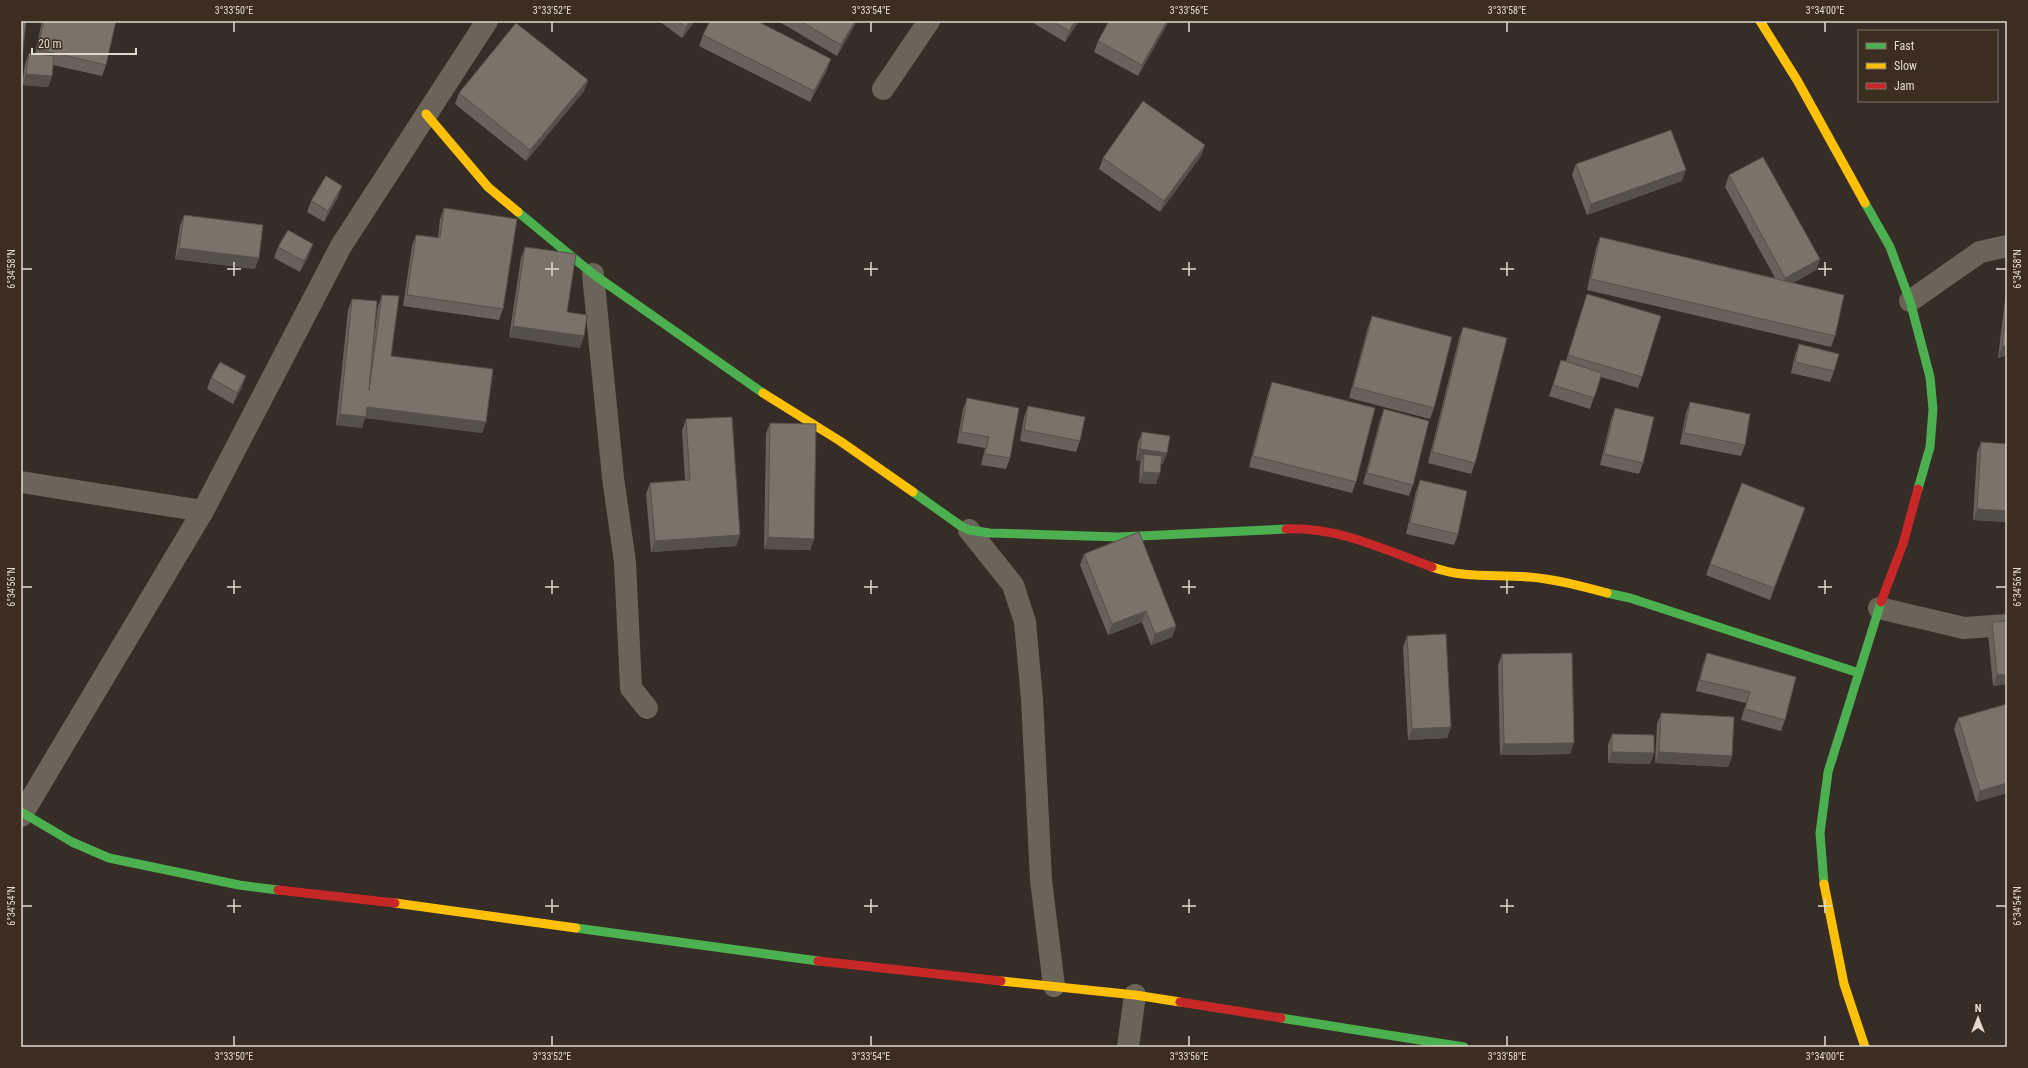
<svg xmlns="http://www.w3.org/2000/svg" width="2028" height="1068" font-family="'Roboto Condensed',sans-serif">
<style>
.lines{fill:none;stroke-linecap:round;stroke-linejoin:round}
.street{stroke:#6b6459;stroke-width:22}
.fast{stroke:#4caf50;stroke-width:9}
.slow{stroke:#ffc107;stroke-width:9}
.jam{stroke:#c62828;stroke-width:9}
.wall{fill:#6a625a}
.shaded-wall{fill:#56504a}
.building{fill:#7b7269;stroke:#56504a}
.ticks{fill:none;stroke:#e2d9d0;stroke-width:1.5}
.neatline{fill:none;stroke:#e2d9d0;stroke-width:1.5}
.ticks-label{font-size:10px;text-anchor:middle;fill:#e2d9d0}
</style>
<rect width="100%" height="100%" fill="#352d26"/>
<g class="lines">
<!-- street -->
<path class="street" d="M883,89L929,21
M593,274L613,478L625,562L631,688L647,708
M1910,301L1980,252L2007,246
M21,482L203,511
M969,530L1013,585L1025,622L1032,699L1041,880L1054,986
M1879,608L1964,628L2007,625
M21,816L203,511L341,246L487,21
M1128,1047L1135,995"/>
<!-- fast -->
<path class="fast" d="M1865,203L1890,247L1910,301L1930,377L1933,409L1930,447L1918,489
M518,212L593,274L763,393
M913,492L961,526L969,530L990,533L1119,537L1286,529
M1607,593L1630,598L1859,673
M23,813L72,842L109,858L239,885L278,890
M1824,884L1820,833L1828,772L1881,602
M576,928L818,961
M1281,1018L1464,1047"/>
<!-- slow -->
<path class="slow" d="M1760,21L1797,80L1865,203
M426,114L488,187L518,212
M763,393L840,441L913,492
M1432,567C1465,579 1495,574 1529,577C1555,579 1581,586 1607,593
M1824,884L1844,984L1865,1047
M395,903L576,928
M1001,981L1135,995L1180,1002"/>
<!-- jam -->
<path class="jam" d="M1286,529C1336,526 1385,550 1432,567
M1881,602L1903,544L1918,489
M278,890L395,903
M818,961L1001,981
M1180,1002L1281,1018"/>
</g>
<!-- wall -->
<path class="wall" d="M42,21H116L106,65L102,76L53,65L52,76L48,87L22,85L25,64L29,53L35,54Z
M659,21H695L682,38Z
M778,21H857L837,56Z
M1030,21H1079L1065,42Z
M1169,21L1138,76L1094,52L1098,41Z
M703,35L827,70L810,102L699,46Z
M588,80L584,91L526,161L455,104L459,93Z
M1205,145L1201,156L1160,212L1099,169L1103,158Z
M1576,164L1682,181L1587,215L1572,175Z
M1729,175L1820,259L1816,270L1793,283L1835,336L1831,347L1587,290L1596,248L1600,237L1775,278L1725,187Z
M342,186L338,197L324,222L307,212L311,201Z
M444,208L503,309L499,320L403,306L412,246L416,235L438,238L440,219Z
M184,215L255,269L175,259L180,226Z
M278,247L309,255L300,272L274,258Z
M525,247L567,312L580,348L509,337L521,258Z
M2007,283V355L1998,358Z
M1587,294L1642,377L1638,388L1601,377L1590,409L1549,396L1561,360L1566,361Z
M382,295L391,356L486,422L482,433L365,418L362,428L336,425L348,310L352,299L375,330L378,306Z
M1372,316L1434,408L1430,419L1349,398L1368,327Z
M1463,327L1475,463L1471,474L1428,463L1459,338Z
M1799,344L1834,371L1830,382L1791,373L1795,355Z
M211,378L242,387L233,404L207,389Z
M1272,382L1356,482L1352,493L1249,467L1268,393Z
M967,398L1010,458L1006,469L981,465L985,448L957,443L963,409Z
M1690,402L1745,445L1741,456L1680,444L1686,413Z
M1028,406L1080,441L1076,452L1020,441L1024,417Z
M1615,408L1643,463L1639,474L1600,465L1611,419Z
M1384,409L1413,485L1409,496L1363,484L1380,420Z
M686,419L740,535L736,546L651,552L646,494L650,483L685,481L682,431Z
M770,423L814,539L810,550L764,549L766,434Z
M1142,432L1167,453L1163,464H1161L1156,484L1139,483L1140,465L1141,461L1136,460L1138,443Z
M1981,442L2007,444V522L1973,520L1977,453Z
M1420,480L1458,534L1454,545L1406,534L1416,491Z
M1801,519L1770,600L1706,575L1710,564Z
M1084,554L1176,626L1172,637L1151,645L1142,622L1108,635L1080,565Z
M2007,621V684L1993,686L1988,633L1992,622Z
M1407,636L1451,727L1447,738L1408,740L1403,647Z
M1707,653L1785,720L1781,731L1741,720L1746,703L1696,691L1703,664Z
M1502,654L1570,754L1500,755L1498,665Z
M2007,704V793L1976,802L1954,729L1958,718Z
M1661,713L1732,756L1728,767L1655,763L1657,724Z
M1612,734L1654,753L1650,764L1608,763V745Z"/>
<!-- shaded-wall -->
<path class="shaded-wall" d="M690,21H695L682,38L686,27Z
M855,21H857L837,56L841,45Z
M1075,21H1079L1065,42L1069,31Z
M1167,21H1169L1138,76L1142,65Z
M831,59L827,70L810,102L814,91Z
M26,74L52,76L48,87L22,85Z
M588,80L584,91L526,161L530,150Z
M1205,145L1201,156L1160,212L1164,201Z
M1686,170L1682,181L1587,215L1591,204Z
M342,186L338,197L324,222L328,211Z
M313,244L309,255L300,272L304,261Z
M179,248L259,258L255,269L175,259Z
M1820,259L1816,270L1781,289L1785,278Z
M513,326L584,336L580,348L509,337Z
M2007,345V355L1998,358L2002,347Z
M246,376L242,387L233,404L237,393Z
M367,407L486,422L482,433L365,418L362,428L336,425L340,414Z
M1140,449L1167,453L1163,464L1143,461L1144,454L1141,461L1136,460Z
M1143,472L1160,473L1156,484L1139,483Z
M1977,509L2007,511V522L1973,520Z
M740,535L736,546L651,552L655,541Z
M768,537L814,539L810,550L764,549Z
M1146,611L1142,622L1108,635L1112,624Z
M1176,626L1172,637L1151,645L1155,634Z
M2007,674V684L1993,686L1997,675Z
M1451,727L1447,738L1408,740L1412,729Z
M1574,743L1570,754L1500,755L1504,744Z
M1612,752L1654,753L1650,764L1608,763Z
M1659,752L1732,756L1728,767L1655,763Z
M2007,783V793L1976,802L1980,791Z"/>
<!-- building -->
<path class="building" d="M21,21H26L21,68Z
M44,21H116L106,65L37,49Z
M678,21H690L686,27Z
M710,21H757L831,59L814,91L703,35Z
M800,21H855L841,45Z
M1052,21H1075L1069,31Z
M1109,21H1167L1142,65L1098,41Z
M516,23L588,80L530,150L459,93Z
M29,53L54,56L52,76L26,74Z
M21,97H22L21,109Z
M1143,101L1205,145L1164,201L1103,158Z
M1671,130L1686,170L1591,204L1576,164Z
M1763,157L1820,259L1785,278L1729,175Z
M326,176L342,186L328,211L311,201Z
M444,208L517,219L503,309L407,295L416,235L440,238Z
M184,215L263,225L259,258L179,248Z
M288,230L313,244L304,261L278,247Z
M1600,237L1844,295L1835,336L1591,279Z
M525,247L576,254L567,312L587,315L584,336L513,326Z
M1587,294L1661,316L1642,377L1568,355Z
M382,295L399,296L391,356L493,369L486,422L367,407L366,417L340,414L352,299L377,301L369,390Z
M2007,305V345L2002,347Z
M1372,316L1452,337L1434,408L1353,387Z
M1463,327L1507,338L1475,463L1432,452Z
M1799,344L1839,354L1834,371L1795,362Z
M1561,360L1602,373L1594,398L1553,385Z
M220,362L246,376L237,393L211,378Z
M1272,382L1375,408L1356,482L1253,456Z
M967,398L1019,408L1010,458L985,454L989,437L961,432Z
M1690,402L1750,414L1745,445L1684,433Z
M1028,406L1085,417L1080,441L1024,430Z
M1615,408L1654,417L1643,463L1604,454Z
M1384,409L1429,421L1413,485L1367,473Z
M732,417L740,535L655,541L650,483L690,480L686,419Z
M770,423L816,424L814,539L768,537Z
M1142,432L1170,436L1167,453L1140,449Z
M1981,442L2007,444V511L1977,509Z
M1144,454L1162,456L1160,473L1143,472Z
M1420,480L1467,491L1458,534L1410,523Z
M1742,483L1805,508L1774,588L1710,564Z
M1139,532L1176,626L1155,634L1146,611L1112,624L1084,554Z
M2007,621V674L1997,675L1992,622Z
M1446,634L1451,727L1412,729L1407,636Z
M1572,653L1574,743L1504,744L1502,654Z
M1707,653L1796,677L1785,720L1745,709L1750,692L1700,680Z
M2007,704V783L1980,791L1958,718Z
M1661,713L1734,717L1732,756L1659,752Z
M1612,734L1654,735V753L1612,752Z"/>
<!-- ticks -->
<path class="ticks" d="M234,22V32M552,22V32M871,22V32M1189,22V32M1507,22V32M1825,22V32M234,262V276M552,262V276M871,262V276M1189,262V276M1507,262V276M1825,262V276M22,269H32M227,269H241M545,269H559M864,269H878M1182,269H1196M1500,269H1514M1818,269H1832M1996,269H2006M234,580V594M552,580V594M871,580V594M1189,580V594M1507,580V594M1825,580V594M22,587H32M227,587H241M545,587H559M864,587H878M1182,587H1196M1500,587H1514M1818,587H1832M1996,587H2006M234,899V913M552,899V913M871,899V913M1189,899V913M1507,899V913M1825,899V913M22,906H32M227,906H241M545,906H559M864,906H878M1182,906H1196M1500,906H1514M1818,906H1832M1996,906H2006M234,1036V1046M552,1036V1046M871,1036V1046M1189,1036V1046M1507,1036V1046M1825,1036V1046"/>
<!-- border -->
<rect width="2028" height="1068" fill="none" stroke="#3b2d20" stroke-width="44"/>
<!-- legend -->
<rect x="1858" y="30" width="140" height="72" fill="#3b2d20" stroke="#7e7266"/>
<rect x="1866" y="43" width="20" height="6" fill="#4caf50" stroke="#7e7266"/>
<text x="1894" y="50" font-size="12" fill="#e2d9d0">Fast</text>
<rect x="1866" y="63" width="20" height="6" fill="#ffc107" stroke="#7e7266"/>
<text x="1894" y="70" font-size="12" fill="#e2d9d0">Slow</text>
<rect x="1866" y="83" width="20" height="6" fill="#c62828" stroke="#7e7266"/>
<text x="1894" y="90" font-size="12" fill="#e2d9d0">Jam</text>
<!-- north arrow -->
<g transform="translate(1978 1018)" stroke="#3b2d20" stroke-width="3" paint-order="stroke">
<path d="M0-3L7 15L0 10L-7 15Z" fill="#e2d9d0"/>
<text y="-6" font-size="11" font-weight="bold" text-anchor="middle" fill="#e2d9d0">N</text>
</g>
<!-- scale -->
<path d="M32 48v6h104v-6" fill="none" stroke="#e2d9d0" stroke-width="2"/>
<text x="38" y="48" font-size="12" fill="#e2d9d0" stroke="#3b2d20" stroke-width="3" paint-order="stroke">20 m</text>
<rect x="22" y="22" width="1984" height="1024" class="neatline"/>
<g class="ticks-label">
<text x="234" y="14">3°33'50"E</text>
<text x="552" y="14">3°33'52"E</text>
<text x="871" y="14">3°33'54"E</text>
<text x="1189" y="14">3°33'56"E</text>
<text x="1507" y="14">3°33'58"E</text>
<text x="1825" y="14">3°34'00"E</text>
<text transform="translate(11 269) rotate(-90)" y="4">6°34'58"N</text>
<text transform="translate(2017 269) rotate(-90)" y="4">6°34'58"N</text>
<text transform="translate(11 587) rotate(-90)" y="4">6°34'56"N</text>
<text transform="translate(2017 587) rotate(-90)" y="4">6°34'56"N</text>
<text transform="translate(11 906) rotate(-90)" y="4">6°34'54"N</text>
<text transform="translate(2017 906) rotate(-90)" y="4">6°34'54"N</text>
<text x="234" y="1060">3°33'50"E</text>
<text x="552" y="1060">3°33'52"E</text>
<text x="871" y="1060">3°33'54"E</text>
<text x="1189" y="1060">3°33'56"E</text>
<text x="1507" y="1060">3°33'58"E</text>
<text x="1825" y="1060">3°34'00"E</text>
</g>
</svg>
